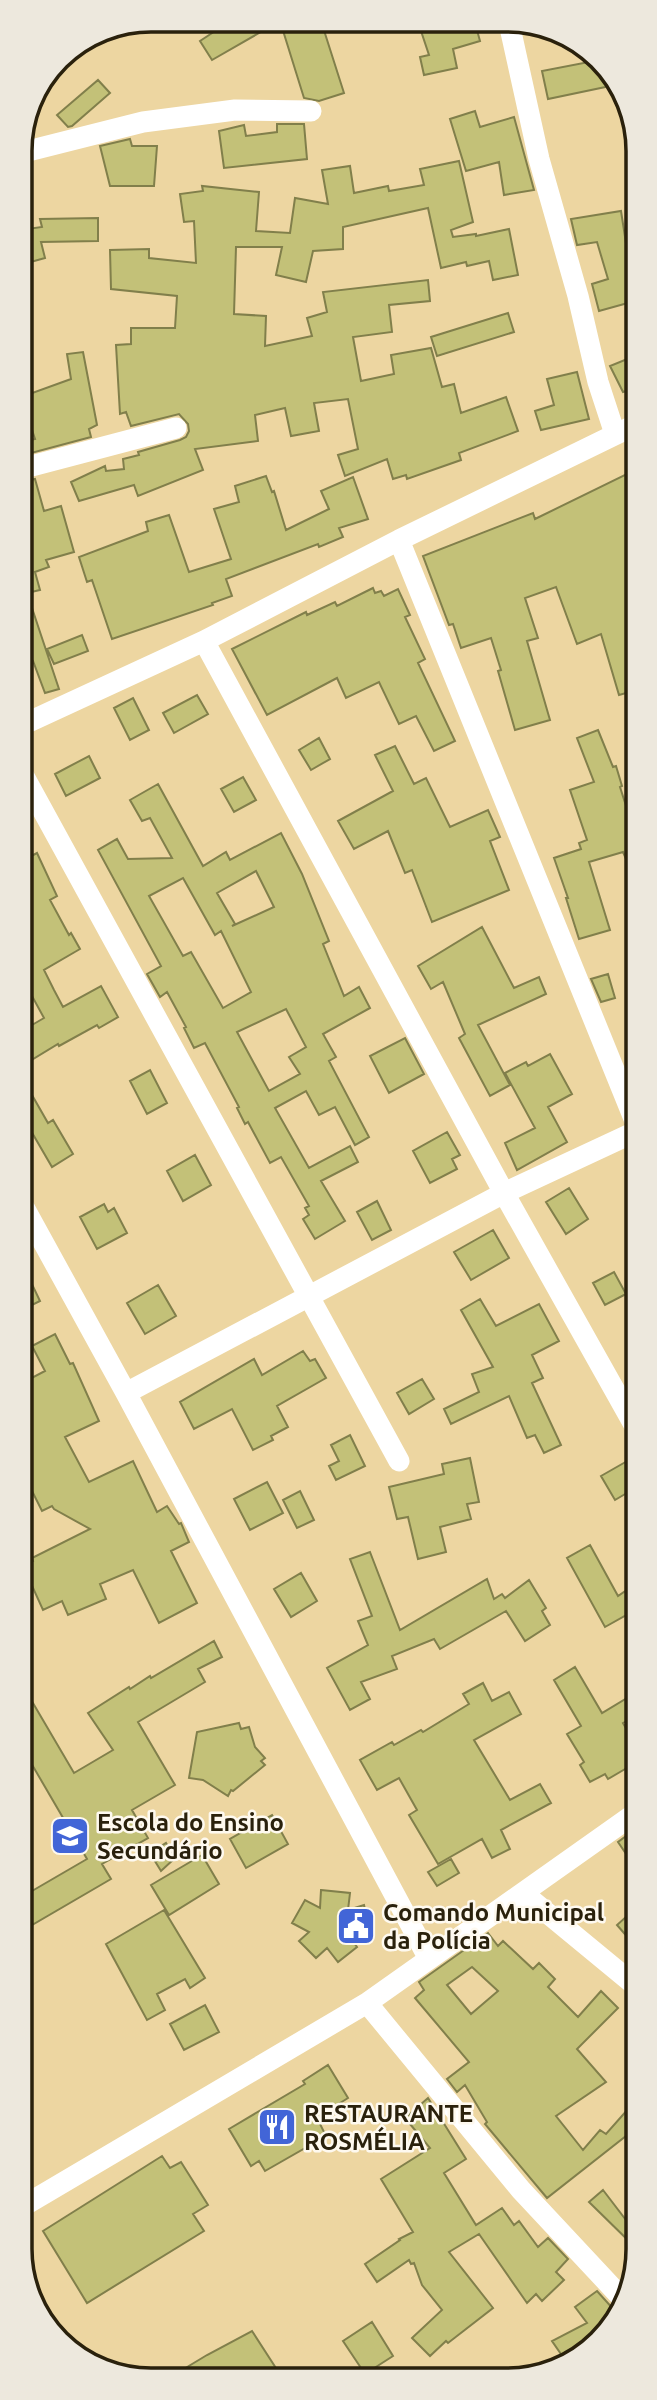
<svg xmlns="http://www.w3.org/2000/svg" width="657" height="2400" font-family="Ubuntu,sans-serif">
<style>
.building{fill:#c3c178;stroke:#817f4b;stroke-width:2;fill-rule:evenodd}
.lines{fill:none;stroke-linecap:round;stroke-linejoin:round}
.minor{stroke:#fff;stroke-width:21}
.labels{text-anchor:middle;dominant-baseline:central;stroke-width:5;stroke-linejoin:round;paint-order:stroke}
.poi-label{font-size:24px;font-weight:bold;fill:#2a210c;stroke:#fef9ef;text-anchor:start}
.rim{fill:none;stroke:#2a210c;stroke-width:3.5}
</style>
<rect width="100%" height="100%" fill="#edd6a1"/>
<!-- building -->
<path class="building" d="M232,20L321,21L344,93L319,101L304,98L280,21L212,60L200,41Z
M418,22L475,23L480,41L453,49L457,68L424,75L420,57L429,55Z
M599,60L605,64L615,85L548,99L542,71Z
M98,80L110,93L72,126L68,127L57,115Z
M475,111L480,127L514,117L534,190L504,195L499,162L466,171L450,119Z
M277,124H304L307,159L224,168L219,131L244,125L246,136L277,132Z
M130,139L132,146H157L154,186H110L100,146Z
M459,161L473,222L451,230L453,237L476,234V236L509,229L518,275L493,280L489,261L467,266L466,262L441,268L428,208L343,227V249L313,251L306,282L276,275L282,247H236L234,314L266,316L265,346L312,336L307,318L327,312L323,292L428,280L430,301L389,305L392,332L353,337L361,381L394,374L391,355L431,348L442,387L454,384L461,413L506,397L518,431L459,453L461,460L407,479L406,475L393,479L387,459L345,476L338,455L358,449L348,399L314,403L319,431L291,436L285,408L255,415L258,441L195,449L203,470L138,496L134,485L79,501L71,482L105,466L106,471L124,469L123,459L139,455L138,452L180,440L186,437L189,431L188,424L179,414L131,426L126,412L120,414L116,345L131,344V328H175L177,296L111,289L110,250L149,249V258L196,263L194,221L184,222L180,194L203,191L202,186L259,192L256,231L290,233L295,198L328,204L322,170L350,166L354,193L388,186L389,191L424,185L420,169Z
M621,211L628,256L637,254V288L632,289L635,301L599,311L592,284L608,279L597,242L577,245L571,219Z
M98,218V241L41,242L45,258L20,265V230L42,227L40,219Z
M508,313L514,332L437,356L431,337Z
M83,352L97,425L89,429L91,437L20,456V442L35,439L21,397L71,379L67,354Z
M637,355V388L623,392L610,366Z
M577,372L589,419L541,430L535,411L554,405L547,379Z
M637,469V620L628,623L637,652V690L619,695L601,634L577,644L556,587L525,598L538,638L527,641L550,720L515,730L498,671L501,670L491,638L461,648L453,624L449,625L423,556L533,513L535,519Z
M266,476L272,492L274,491L286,530L329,509L321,491L353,477L368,519L339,528L343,537L319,547L318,544L226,579L232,596L212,603L213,605L112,639L92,580L87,582L79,557L148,531L146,522L169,515L189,572L231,559L214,509L239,502L235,486Z
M35,479L44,511L61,506L74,552L46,560L49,567L35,572L40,590L27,593L59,689L45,693L33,661L20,665V482Z
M373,588L375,593L381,591L384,596L398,589L410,615L405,617L425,659L418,663L455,741L434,751L416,716L399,724L379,682L346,698L337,678L267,715L232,649L306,612L307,615L335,602L337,606Z
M82,635L88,651L54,664L47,649Z
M197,695L208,714L174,733L163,713Z
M133,698L149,730L130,740L114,708Z
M598,730L613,767L616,766L622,786L620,787L637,840V884L623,852L589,862L610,930L579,939L566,898H568L554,858L581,849L579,843L587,840L570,790L594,782L577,738Z
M319,738L330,759L311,770L299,750Z
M395,746L414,784L426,778L450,827L488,810L500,837L490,841L509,890L432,922L412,870L405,873L388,831L354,849L338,821L393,791L375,755Z
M89,756L100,778L66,796L55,774Z
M243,777L256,800L234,812L221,789Z
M158,784L203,866L226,852L230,860L281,833L302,874L329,941L323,944L344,996L359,987L370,1008L323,1034L336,1057L329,1061L369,1137L355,1145L335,1107L319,1115L306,1091L275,1108L309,1168L350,1146L358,1162L321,1181L345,1221L315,1239L303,1219L309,1215L305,1208L309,1206L281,1157L270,1163L248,1122L245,1124L237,1108L239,1107L205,1043L194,1048L184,1028L186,1027L167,992L160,997L147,974L161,966L98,850L117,839L128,859L172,858L150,818L142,821L130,800ZM256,871L274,907L232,926L235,924L217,893ZM183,878L215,935L221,931L251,992L223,1008L191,952L183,956L149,896ZM286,1009L306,1047L289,1057L300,1074L269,1091L237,1032Z
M37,853L57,896L50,900L69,935L71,933L80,949L44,970L54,990L63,1007L101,986L118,1017L99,1028L97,1025L59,1046L58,1044L20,1067V1032L44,1018L20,974V862Z
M482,927L514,988L539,977L546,994L478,1025L510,1085L490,1096L459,1038L465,1034L443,982L431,989L418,966Z
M608,974L615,998L601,1002L591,979Z
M405,1038L424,1074L389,1093L370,1056Z
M550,1054L572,1094L548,1107L567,1142L517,1170L505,1143L535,1128L505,1073L526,1062L528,1066Z
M150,1070L167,1103L147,1114L130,1081Z
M20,1074L48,1123L53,1120L73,1154L52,1167L20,1112Z
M447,1132L460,1155L452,1159L457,1169L430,1183L413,1151Z
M195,1155L211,1185L183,1201L167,1171Z
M569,1188L588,1219L566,1234L546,1202Z
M377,1201L391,1230L372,1240L357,1212Z
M104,1204L108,1212L114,1208L127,1233L97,1249L80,1217Z
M493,1230L509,1258L471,1280L454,1252Z
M20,1259L40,1301L20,1311Z
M614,1272L626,1294L605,1305L593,1283Z
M158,1285L176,1316L145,1334L127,1303Z
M480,1299L496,1326L539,1304L559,1341L532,1355L543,1378L532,1383L561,1445L544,1453L535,1435L527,1438L509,1396L451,1424L444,1409L479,1392L472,1374L493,1367L461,1310Z
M55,1334L70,1364L73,1363L99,1421L65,1437L89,1482L133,1461L157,1512L167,1506L179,1524L181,1523L189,1542L171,1551L197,1603L159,1623L133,1570L100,1584L106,1599L68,1615L62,1601L43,1610L23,1566L33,1561L32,1558L90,1529L54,1509L52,1506L42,1511L32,1491L20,1498V1384L45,1371L32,1346Z
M303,1351L310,1361L315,1359L326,1378L277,1406L288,1427L271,1436L273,1440L253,1450L232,1409L194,1429L180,1402L254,1359L262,1375Z
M422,1379L434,1399L409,1414L397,1393Z
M350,1435L365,1466L336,1480L329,1466L339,1461L331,1445Z
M470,1458L479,1502L467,1504L471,1519L440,1527L446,1552L418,1559L408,1517L397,1519L389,1487L444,1474L442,1464Z
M629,1460L637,1474V1487L615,1500L601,1476Z
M267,1482L283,1513L250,1530L234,1499Z
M300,1491L314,1520L297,1528L283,1500Z
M590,1545L618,1596L637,1583V1604L627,1612L628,1614L605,1627L567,1558Z
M370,1552L400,1630L487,1579L494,1599L502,1594L505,1598L529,1580L546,1608L542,1611L550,1625L525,1641L506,1611L440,1649L434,1639L392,1656L397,1669L361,1682L370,1699L350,1710L327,1668L368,1645L358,1621L372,1616L350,1559Z
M301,1573L317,1601L291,1617L274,1589Z
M214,1641L222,1657L198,1669L205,1682L138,1722L175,1785L132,1810L148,1838L102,1864L111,1879L20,1932V1898L87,1859L20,1744V1681L74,1773L113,1750L88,1713L129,1687L130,1689L150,1676L151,1678Z
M575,1667L602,1713L637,1692V1715L623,1723L637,1747V1762L608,1779L605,1774L590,1782L580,1765L584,1762L567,1734L581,1726L554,1680Z
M483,1683L492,1701L509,1692L521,1714L474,1740L510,1800L540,1784L551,1803L501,1830L510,1849L492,1858L482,1839L438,1864L409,1815L417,1810L399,1778L377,1790L360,1760L392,1742L394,1745L421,1730L423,1732L469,1704L463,1694Z
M239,1723L241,1729L249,1727L255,1747L265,1758L261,1761L265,1765L233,1791L231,1790L228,1796L203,1780L189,1778L197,1732Z
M272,1815L288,1844L246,1868L230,1839Z
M637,1828V1870L618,1842Z
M166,1843L175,1858L161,1871L150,1853Z
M202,1855L219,1884L169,1915L151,1885Z
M451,1859L459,1873L437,1886L428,1872Z
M321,1890L350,1893L348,1910L364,1905L370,1930L349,1936L357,1947L338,1962L327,1948L316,1958L299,1941L309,1932L292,1923L305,1900L320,1908Z
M637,1907V1948L617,1925Z
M164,1910L205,1978L190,1988L185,1979L157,1994L165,2010L147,2020L106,1944Z
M488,1933L498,1946L503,1941L533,1969L539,1963L555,1979L548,1987L578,2017L601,1991L618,2008L577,2049L606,2082L556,2116L583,2150L600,2130L606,2134L637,2099V2128L628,2139L626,2136L547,2198L485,2124L487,2122L465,2085L457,2092L447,2079L469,2062L415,1998L424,1990L419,1982ZM472,1967L498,1991L471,2014L447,1985Z
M205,2005L219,2032L184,2050L170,2024Z
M328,2065L348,2098L321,2115L325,2121L320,2124L326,2136L265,2171L259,2161L251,2166L229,2129L305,2084L303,2081Z
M428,2098L466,2159L444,2173L476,2225L502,2208L514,2225L519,2221L538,2247L548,2238L568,2259L556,2272L564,2280L542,2301L536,2294L527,2303L479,2234L449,2252L493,2308L448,2343L446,2341L430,2356L412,2338L442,2310L422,2285L414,2263L411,2264L409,2260L377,2282L365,2264L400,2240L399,2239L413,2232L381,2179L430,2148L405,2118Z
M162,2156L170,2168L181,2162L208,2205L193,2214L204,2231L87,2303L43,2231Z
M603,2190L626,2220L637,2209V2249L589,2202Z
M597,2291L615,2311L606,2335L563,2357L552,2341L587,2323L575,2307Z
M372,2322L393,2356L365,2374L343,2341Z
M252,2331L283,2379L169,2378L207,2355Z"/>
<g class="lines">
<!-- minor -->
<path class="minor" d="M509,23L539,159L578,296L598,382L615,434
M20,153L143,122L235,110L311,111
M20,469L176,428
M399,540L637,1126
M204,641L504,1193L637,1430
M20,726L204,641L399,540L637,424
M20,769L399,1461
M20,1200L126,1393L429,1959
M126,1393L504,1193L637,1131
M523,1893L637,1987
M367,2003L521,2190L621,2297
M20,2208L367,2003L637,1812"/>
</g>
<!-- icons -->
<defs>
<g id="school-square" transform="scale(2.0125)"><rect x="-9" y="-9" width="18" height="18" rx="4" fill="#4265d7" stroke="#fef9ef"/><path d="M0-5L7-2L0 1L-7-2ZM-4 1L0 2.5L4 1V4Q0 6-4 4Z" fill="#fff"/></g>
<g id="civic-square" transform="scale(2.0125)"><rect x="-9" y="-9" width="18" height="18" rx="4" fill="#4265d7" stroke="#fef9ef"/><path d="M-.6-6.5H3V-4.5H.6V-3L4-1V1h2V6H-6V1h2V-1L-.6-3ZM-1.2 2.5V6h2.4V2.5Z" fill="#fff"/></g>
<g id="restaurant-square" transform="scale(2.0125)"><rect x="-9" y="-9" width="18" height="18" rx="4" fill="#4265d7" stroke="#fef9ef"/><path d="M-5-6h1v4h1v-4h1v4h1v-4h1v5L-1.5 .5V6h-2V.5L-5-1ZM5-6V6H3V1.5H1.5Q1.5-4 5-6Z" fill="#fff"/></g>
</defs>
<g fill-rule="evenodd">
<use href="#school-square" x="70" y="1836"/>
<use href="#civic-square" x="356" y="1926"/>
<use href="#restaurant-square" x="277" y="2127"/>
</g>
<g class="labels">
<!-- poi labels -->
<g class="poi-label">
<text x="97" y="1822">Escola do Ensino<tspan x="97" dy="28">Secundário</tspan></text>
<text x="383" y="1912">Comando Municipal<tspan x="383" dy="28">da Polícia</tspan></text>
<text x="304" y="2113">RESTAURANTE<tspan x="304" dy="28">ROSMÉLIA</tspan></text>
</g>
</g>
<!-- crop -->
<path d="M0 0H657V2400H0ZM151 32H507A119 119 0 0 1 626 151V2249A119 119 0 0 1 507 2368H151A119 119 0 0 1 32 2249V151A119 119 0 0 1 151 32Z" fill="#ede8dd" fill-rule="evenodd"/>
<path class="rim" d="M151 32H507A119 119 0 0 1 626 151V2249A119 119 0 0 1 507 2368H151A119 119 0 0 1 32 2249V151A119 119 0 0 1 151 32Z"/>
</svg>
